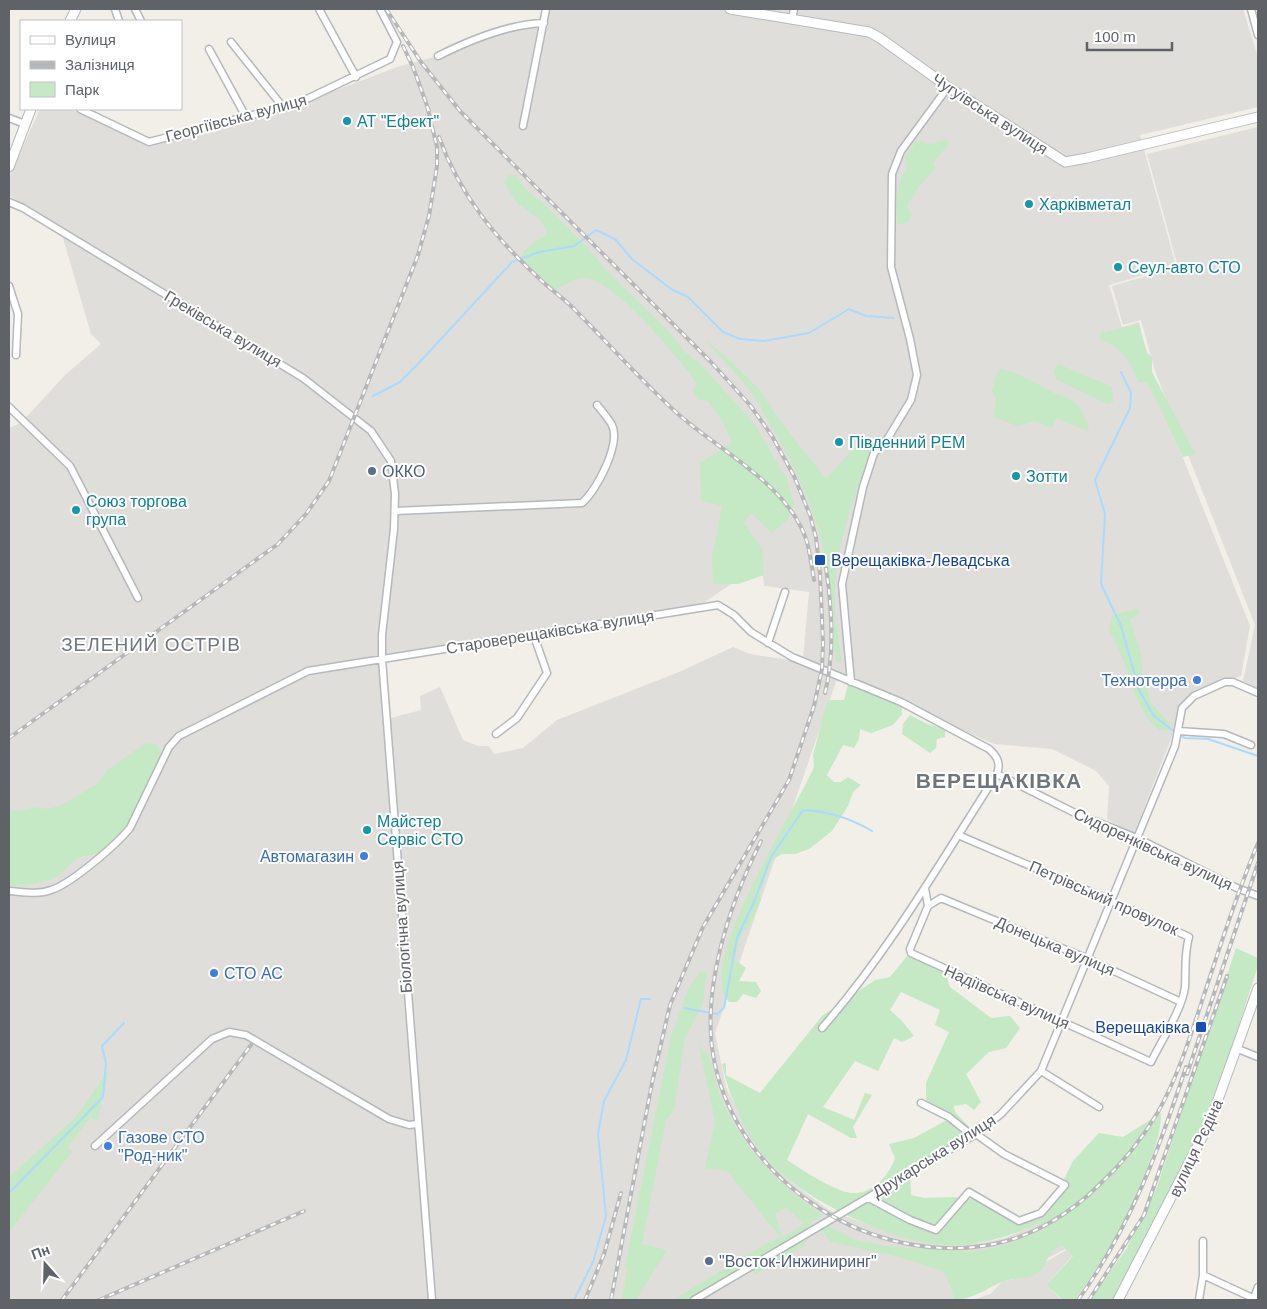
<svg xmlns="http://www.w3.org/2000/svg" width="1267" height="1309" font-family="Arial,sans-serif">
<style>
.industrial{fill:#e0deda}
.green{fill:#c5e8c5;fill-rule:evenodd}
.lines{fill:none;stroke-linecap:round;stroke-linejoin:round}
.stream{stroke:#aadaff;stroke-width:2}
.street-casing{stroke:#b5b8bc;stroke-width:9}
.secondary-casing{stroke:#b6babf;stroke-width:11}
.street{stroke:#fff;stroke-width:6}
.secondary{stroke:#fff;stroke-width:9}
.rail-casing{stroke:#b6b7b8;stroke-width:4}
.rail{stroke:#fff;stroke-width:2;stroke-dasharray:5.5;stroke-linecap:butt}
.culture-dot{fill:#0f9aa8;stroke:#fff;stroke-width:2}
.service-dot{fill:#5c6f8a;stroke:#fff;stroke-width:2}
.transit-dot{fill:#1a4fb4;stroke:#fff;stroke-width:2}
.shop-dot{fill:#3f7fe0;stroke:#fff;stroke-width:2}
.labels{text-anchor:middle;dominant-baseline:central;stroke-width:4;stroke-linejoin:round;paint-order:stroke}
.street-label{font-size:16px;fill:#5f6368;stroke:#fff}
.culture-label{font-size:16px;fill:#0d838f;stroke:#fff;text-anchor:start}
.service-label{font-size:16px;fill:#4e5e75;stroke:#fff;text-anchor:start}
.transit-label{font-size:16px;fill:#164399;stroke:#fff;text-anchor:start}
.shop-label{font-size:16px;fill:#366cbe;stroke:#fff;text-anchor:end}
.quarter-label{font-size:19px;letter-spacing:1px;fill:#70757a;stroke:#fff}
.district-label{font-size:21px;font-weight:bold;letter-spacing:1px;fill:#70757a;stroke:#fff}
</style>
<rect width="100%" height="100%" fill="#f1efe8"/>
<!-- industrial -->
<path class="industrial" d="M546,9H1243L1258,57V107L1140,135L1176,266L1109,285L1122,327L1139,322L1150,375L1250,626L1241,676L1215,685L1185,703L1133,836L1107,819L1109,786L1096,771L1052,749L994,744L803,659L809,592L764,586L763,575L739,579L697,607L382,658L387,719L421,710L420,696L440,687L463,740L478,746H489L494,754L523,748L557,720L679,672L733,647L750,654L802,662L838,676L715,1033L726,1087L744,1124L768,1161L796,1186L829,1210L893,1234L944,1245L980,1243L1005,1238L1040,1223L1065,1249L1033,1266L1046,1262L1066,1250L1073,1255L1046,1285L1062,1300H972L990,1294L1002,1282L1014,1279L999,1280L985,1291L958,1300H9V428L21,423L65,375L101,344L91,334L60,228L9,195V178L40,109H69L149,142L284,110L397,67L438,56L514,27L543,23Z
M1258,127V689L1243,681L1255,625L1155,371L1141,320L1123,325L1112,286L1178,267L1147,154Z"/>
<!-- green -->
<path class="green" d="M917,140L930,144L946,140L949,143L933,163L936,168L920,185L907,205L911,214L909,221L899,225L897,223C897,205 895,182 907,168L905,157Z
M508,175L516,176L526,190L545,205L585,245L605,269L669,332L684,351L699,363L754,423L787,480L794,504L788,519L772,533L751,513L744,523L762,549L764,575L738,584H713L712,557L722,506L701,500L700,463L732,443L724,424L708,401L698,400L693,391L697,383C678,358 617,283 587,278C575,277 565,285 555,290L521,258C524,247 538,240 547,235C542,211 522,213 512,196C509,192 507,187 504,182Z
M1139,324L1147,353L1152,357V372L1195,454L1183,457L1148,383L1138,382C1132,364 1120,345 1100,340L1101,333Z
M704,339L732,362L759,389L781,422L826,479L863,438L872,449C856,492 837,540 835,586C833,611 839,638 842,663L836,662L837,653L833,650C834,562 816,501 771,426C765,417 761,406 754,397C740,376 721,358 704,339Z
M1058,364L1112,387L1113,402L1107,404L1056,379L1054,371Z
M1001,369L1020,375L1056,394L1069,398L1080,408L1089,426L1087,431L1057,418L1052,428L1035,421L1017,426L994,417L996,399L992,391L995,377Z
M1137,609L1139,613L1130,620L1141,653L1142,669L1151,703L1170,724L1171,730H1159C1137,711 1134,687 1124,662C1120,651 1114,641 1109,630L1112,615Z
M848,685L902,707V714L893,725L871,733L860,729L859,739L854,748L843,745L827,775L834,782H841L848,777L861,785L853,792L848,806L832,831L809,849L795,854H782L772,860L760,893L761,900L748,929L743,930L734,959L746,968L739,981L756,982L761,991L756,998L743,994L737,1002H729C727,999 724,995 723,992C707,948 794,812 814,767L813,755L826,706L830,700H844Z
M910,715L927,724L945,729V737L937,739L936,748L930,753L902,734L903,724Z
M146,743L155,744L161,750V758C147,788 127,840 95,854C91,856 85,855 80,857C69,862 65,873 54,878C41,884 23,884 9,887V810L20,811L37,807L46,809L60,806L97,784L106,771Z
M1236,948L1258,958V966L1229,1055L1198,1136L1114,1300H1090L1127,1248L1157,1187Z
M908,955L932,963L946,976L950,987L991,1018L1010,1016L1020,1028L1006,1048L989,1052L966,1074L981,1102L974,1110L966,1104L954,1106L955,1112L970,1128V1138L910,1173L911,1195L924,1198L953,1197L975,1199L996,1212L1019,1221L1032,1216L1055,1197L1073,1161L1099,1133L1123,1137L1161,1113C1161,1134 1154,1149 1147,1169C1128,1220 1106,1256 1075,1300H1063L1046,1285L1073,1256L1061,1245C1044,1255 1049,1264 1039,1272C1027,1282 1016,1276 1002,1282C987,1288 971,1300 954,1300L952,1290L943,1271L895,1256L831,1242L818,1227L824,1224L856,1240L885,1246L971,1252L1006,1245L1045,1229L1040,1223C1009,1237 978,1246 945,1245C891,1242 806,1201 769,1162C748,1141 728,1094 722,1064L726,1063V1075L760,1093L822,1016L875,980L890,977ZM901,992L940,1010L935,1025L949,1032L926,1083V1100L947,1120L914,1138L889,1144L895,1158C890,1174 873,1194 853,1193C837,1193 801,1169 787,1160L808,1114L851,1138H857L853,1127L872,1095L865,1093L854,1120L823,1107L855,1061L878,1071L894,1038L902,1042L914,1036L902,1021L890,1010Z
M706,971L703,1004L685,1038L674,1110L666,1120L642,1244L667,1250L636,1300H622L627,1269L625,1266L671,1036L689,987L699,973Z
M699,1046C714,1056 714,1082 721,1098C747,1155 774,1179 823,1216L809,1223L815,1227L804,1246L756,1274L747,1266L688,1300H673L767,1243L781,1238L726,1170L705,1169L715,1121ZM786,1207L804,1224L782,1238L775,1214Z
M109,1070L98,1119L97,1121L91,1117L67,1147L72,1152L9,1232V1177L74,1119Z"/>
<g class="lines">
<!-- stream -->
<path class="stream" d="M1121,372L1131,393L1130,408L1095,480L1105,514L1101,584L1121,626L1139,690L1154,716L1175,732
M373,396L400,382L417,365L512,262L539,252L574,246L596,230L615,239L632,259L671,289L688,297L723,332L740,339L764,341L809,333L849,309L866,316L894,318
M1179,735L1185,738L1208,739L1258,756
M684,1008L717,1014L724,1008L737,938L754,902L771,857L803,810C828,811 850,818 872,831
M9,1193L103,1097L106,1063L102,1046L124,1023
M574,1300L593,1262L606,1216L598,1134L604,1101L626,1060L641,999H650"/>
<!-- street casing -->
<g class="street-casing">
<path id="street" d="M115,9L119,21
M135,9L141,21
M319,9L356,77
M1251,9L1258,35
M792,20L794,9
M231,42L283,107
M209,49L246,117
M438,56C470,40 508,24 544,23
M80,109L149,142L283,107L309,98L390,59L397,42L380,9
M9,118L25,124
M523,126L546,9
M9,202L23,208L303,378L371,431L391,461L395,494L394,529L382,635V659L432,1300
M9,286L18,314L16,355
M9,407L70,466L138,598
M395,511L582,503C597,490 621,444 612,425C608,418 602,411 597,405
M768,643L785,592
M851,682L842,584L863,487L874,453L888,438L911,400L917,375L910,339L891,267L892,174L901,151L948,87
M1178,731L1224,734L1251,745
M496,734L517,718L547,673L534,636
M925,888L928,906L910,949L911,953L1151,1062C1161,1041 1182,1010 1185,987C1186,970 1184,954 1189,937L1112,901L958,835
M9,891C23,892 38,895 51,890C71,884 116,845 130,828L169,747L179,736L308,671L718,605L734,615L751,632L792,657L901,702L989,749C997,756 1001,763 997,774L1077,814L1139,839L1237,888L1258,896
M928,906L941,898L1088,959L1181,1002
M822,1028C890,950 941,861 997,774
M1238,1049L1258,1057
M1041,1071L1099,1107
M95,1146L212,1039L229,1032L246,1035L389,1119L409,1125L417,1124
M869,1198L910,1220L936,1230L969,1192L1019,1221L1041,1213L1065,1185L1004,1154L976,1134H970L949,1117L921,1103
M1203,1275L1257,1300
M1254,1298L1258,1287
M694,1300L976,1134L1001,1114L1041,1071L1175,746L1182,708L1194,696L1225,682H1233L1258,693
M1199,1300L1203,1275V1241"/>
</g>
<!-- secondary casing -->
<g class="secondary-casing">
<path id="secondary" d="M730,9L869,32L880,38L948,87L1065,162L1087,158L1258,117
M70,21L76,9
M9,167L31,109
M1118,1300L1210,1122L1258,988"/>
</g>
<!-- street -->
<use href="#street" class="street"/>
<!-- secondary -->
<use href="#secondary" class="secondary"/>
<!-- rail casing -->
<g class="rail-casing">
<path id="rail" d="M386,9L421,62L460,111L710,361L750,405L772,436L794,476L810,515L816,538L820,574L823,643L822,669L814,706L789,780L703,927L670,1005L652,1083L611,1300
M403,46L413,67L429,111
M439,137C460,196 497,240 543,282C554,292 567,301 577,312C611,346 642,382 678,414C720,451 790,486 807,542C810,554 812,567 814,580
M825,693C835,653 832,609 826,568
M9,738L278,544L306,514L329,481L418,255L429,216L437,166V147L427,106
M761,841C729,905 699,993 715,1065C742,1185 874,1268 994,1244C1034,1236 1071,1213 1099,1185C1122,1164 1142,1139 1158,1112C1177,1078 1189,1041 1201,1004C1219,950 1236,895 1258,843
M1187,1074L1258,863
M62,1300L251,1045
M99,1300L304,1211
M585,1300L604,1254L621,1193
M1078,1300C1131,1226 1158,1152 1186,1067
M1089,1300L1144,1215L1227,976"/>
</g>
<!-- rail -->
<use href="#rail" class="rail"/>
</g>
<!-- markers -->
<g class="culture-dot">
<circle cx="347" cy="121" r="5"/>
<circle cx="1029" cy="204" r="5"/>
<circle cx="1118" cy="267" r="5"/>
<circle cx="839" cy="442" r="5"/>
<circle cx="1016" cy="476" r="5"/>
<circle cx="76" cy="510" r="5"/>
<circle cx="367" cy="830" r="5"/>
</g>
<g class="service-dot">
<circle cx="372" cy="471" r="5"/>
<circle cx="709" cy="1261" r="5"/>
</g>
<g class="transit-dot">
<rect x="814" y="554" width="12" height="12" rx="2.5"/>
<rect x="1195" y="1021" width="12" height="12" rx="2.5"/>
</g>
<g class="shop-dot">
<circle cx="1197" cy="680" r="5"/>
<circle cx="364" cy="856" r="5"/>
<circle cx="214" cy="973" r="5"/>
<circle cx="108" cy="1146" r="5"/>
</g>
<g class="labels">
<!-- street labels -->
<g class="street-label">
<text transform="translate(990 114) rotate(33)">Чугуївська вулиця</text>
<text transform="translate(236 118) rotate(-15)">Георгіївська вулиця</text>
<text transform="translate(223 329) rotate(31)">Греківська вулиця</text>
<text transform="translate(550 632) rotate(-9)">Староверещаківська вулиця</text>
<text transform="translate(1153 849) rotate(25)">Сидоренківська вулиця</text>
<text transform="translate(1104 898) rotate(24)">Петрівський провулок</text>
<text transform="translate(402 927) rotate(-94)">Біологічна вулиця</text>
<text transform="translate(1055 946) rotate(23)">Донецька вулиця</text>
<text transform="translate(1007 997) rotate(24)">Надіївська вулиця</text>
<text transform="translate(1196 1148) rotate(-65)">вулиця Рєдіна</text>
<text transform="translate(934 1156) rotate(-32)">Друкарська вулиця</text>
</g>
<!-- culture labels -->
<g class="culture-label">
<text x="357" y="121">АТ "Ефект"</text>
<text x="1039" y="204">Харківметал</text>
<text x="1128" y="267">Сеул-авто СТО</text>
<text x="849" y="442">Південний РЕМ</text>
<text x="1026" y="476">Зотти</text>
<text x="86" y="501">Союз торгова<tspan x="86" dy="18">група</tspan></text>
<text x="377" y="821">Майстер<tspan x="377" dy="18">Сервіс СТО</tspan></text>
</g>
<!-- service labels -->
<g class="service-label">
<text x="382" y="471">ОККО</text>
<text x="719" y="1261">"Восток-Инжиниринг"</text>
</g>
<!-- transit labels -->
<g class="transit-label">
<text x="831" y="560">Верещаківка-Левадська</text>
<text x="1190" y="1027" text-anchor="end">Верещаківка</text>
</g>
<!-- shop labels -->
<g class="shop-label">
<text x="1187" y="680">Технотерра</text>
<text x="354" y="856">Автомагазин</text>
<text x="224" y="973" text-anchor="start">СТО АС</text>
<text x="118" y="1137" text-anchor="start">Газове СТО<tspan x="118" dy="18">"Род-ник"</tspan></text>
</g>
<!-- quarter labels -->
<g class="quarter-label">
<text x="151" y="644">ЗЕЛЕНИЙ ОСТРІВ</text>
</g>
<!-- district labels -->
<g class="district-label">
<text x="999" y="780">ВЕРЕЩАКІВКА</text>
</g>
</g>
<!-- border -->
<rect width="1267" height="1309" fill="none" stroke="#5f6368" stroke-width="20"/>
<!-- legend -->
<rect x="20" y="20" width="162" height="90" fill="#ffffff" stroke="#bfc1c3"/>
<rect x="30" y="36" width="25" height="8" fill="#ffffff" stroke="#bfc1c3"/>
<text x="65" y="45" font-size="15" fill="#5f6368">Вулиця</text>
<rect x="30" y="61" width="25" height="8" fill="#b6b7b8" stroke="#bfc1c3"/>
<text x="65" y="70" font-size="15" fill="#5f6368">Залізниця</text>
<rect x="30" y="82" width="25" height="15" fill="#c5e8c5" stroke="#bfc1c3"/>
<text x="65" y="95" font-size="15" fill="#5f6368">Парк</text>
<!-- north arrow -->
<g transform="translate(45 1264) rotate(340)" stroke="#ffffff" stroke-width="4" paint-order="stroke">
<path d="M0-4L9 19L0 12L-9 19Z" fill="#5f6368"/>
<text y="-8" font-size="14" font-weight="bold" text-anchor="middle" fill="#5f6368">Пн</text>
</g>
<!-- scale -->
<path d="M1087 42v8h85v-8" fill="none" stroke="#5f6368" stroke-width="2.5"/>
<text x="1094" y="42" font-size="15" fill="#5f6368" stroke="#ffffff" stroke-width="4" paint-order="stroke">100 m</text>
</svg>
